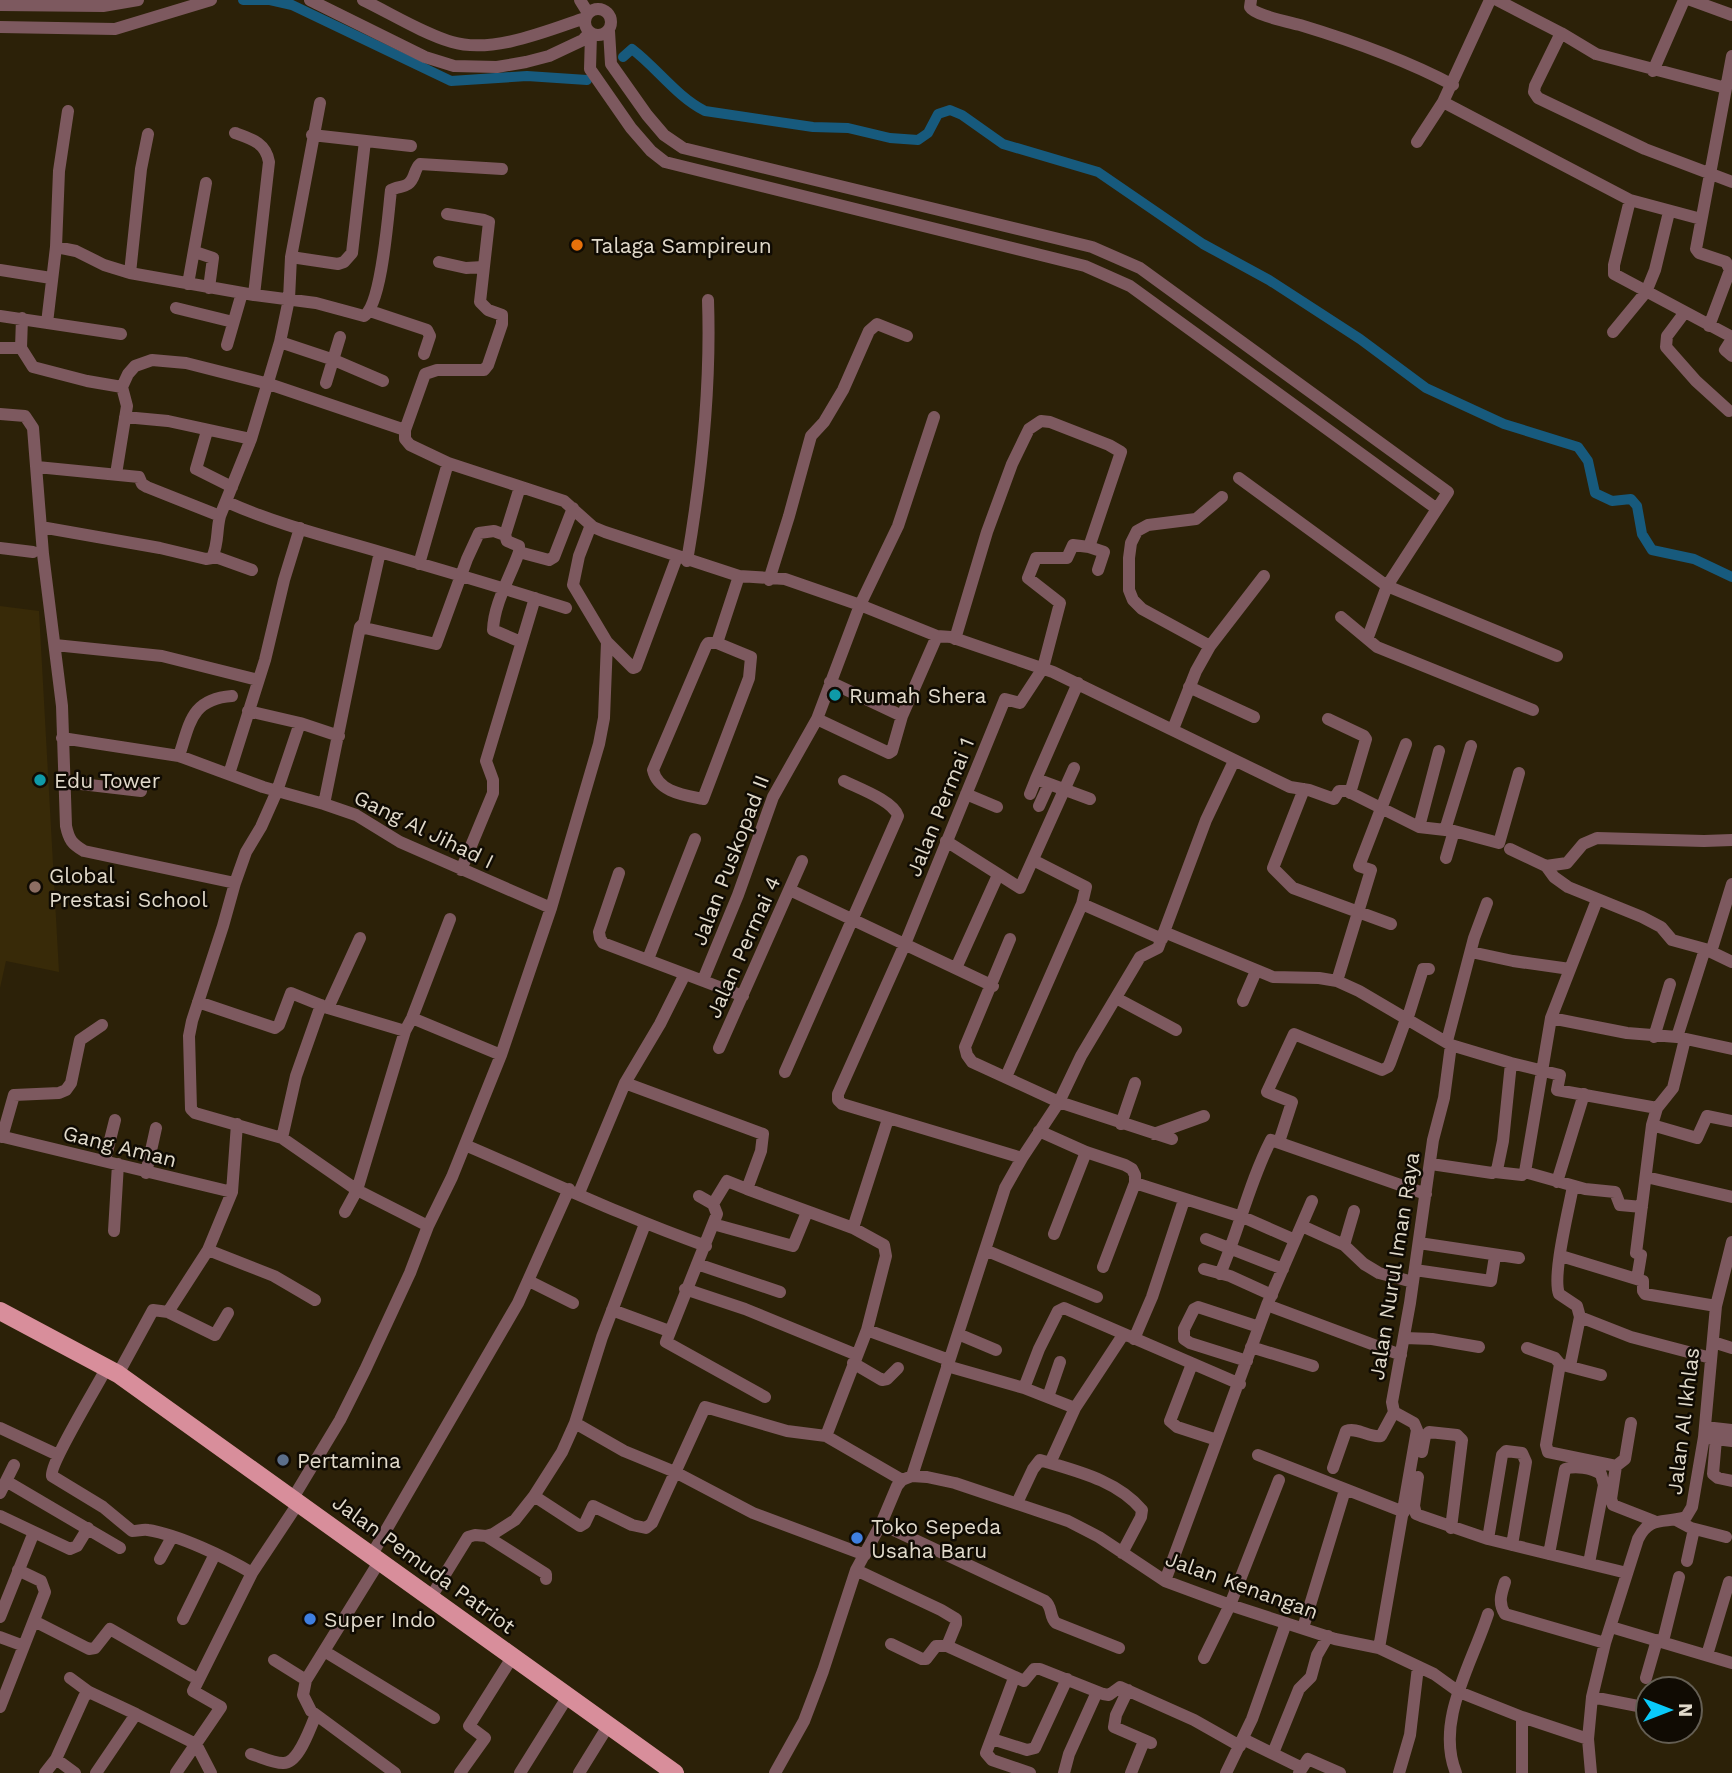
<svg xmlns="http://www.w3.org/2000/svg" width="1732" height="1773" font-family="'Work Sans',sans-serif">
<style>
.built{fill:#382a08}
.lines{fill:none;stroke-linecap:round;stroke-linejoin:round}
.canal{stroke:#175a7d;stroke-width:10}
.minor{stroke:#7d595f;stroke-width:12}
.primary{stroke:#d88e9b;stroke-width:18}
.food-dot{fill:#e8710a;stroke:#100b03;stroke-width:2.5}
.culture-dot{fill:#0f9aa8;stroke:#100b03;stroke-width:2.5}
.education-dot{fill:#8d6e63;stroke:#100b03;stroke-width:2.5}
.service-dot{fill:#5c6f8a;stroke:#100b03;stroke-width:2.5}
.shop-dot{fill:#3f7fe0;stroke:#100b03;stroke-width:2.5}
.labels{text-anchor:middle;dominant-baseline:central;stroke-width:5;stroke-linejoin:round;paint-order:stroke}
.poi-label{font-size:21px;fill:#e1dacb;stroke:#100b03;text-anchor:start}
.street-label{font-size:21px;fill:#e1dacb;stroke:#100b03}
</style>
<rect width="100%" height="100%" fill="#2c2108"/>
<!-- built -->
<path class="built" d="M0,606L39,611L59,972L6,961L0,988Z"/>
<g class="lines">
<!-- canal -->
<path class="canal" d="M243,0H270L292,5L451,81L527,76L587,80
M623,57L632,49C657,68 677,97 705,111L813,127L848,128L890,138L918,140L928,133L938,114L950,110L962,115L1003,144L1098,172L1203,244L1269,280L1360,339L1426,388L1504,424L1578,447L1588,461L1595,493L1612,501L1631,499L1637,506L1642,534L1652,550L1694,559L1732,577"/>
<!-- minor -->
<path class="minor" d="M310,0L425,57L454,66L497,67L526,62L549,56L583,40L589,33
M363,0C392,14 422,33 452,42C492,54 547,31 585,18
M580,0L588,13
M1251,0L1250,7C1254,15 1289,22 1300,25C1353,41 1404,59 1453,85
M1490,0L1443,102L1630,200L1701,219
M1497,0L1561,33L1535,86L1534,92L1538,98L1645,149L1732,182
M1691,0L1732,15
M0,5L103,6L138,0
M585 22a13 13 0 1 1 26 0a13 13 0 1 1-26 0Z
M0,27L115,29L211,0
M609,31L611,64L647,115L664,135L683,148L1092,247L1140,268L1448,492L1387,586L1368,637
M1561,33L1596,54L1726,88
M591,34L590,69L631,128L651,151L665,162L1085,266L1130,286L1437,509
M1653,71L1684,0
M235,133C252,139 266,143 269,162L254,295
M312,135L411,146
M1417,142L1443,102
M1630,200L1614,265V274L1732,337
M56,247L76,251L104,265L130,273L254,295L316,303L364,316C382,304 388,215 391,190C396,187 404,187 408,184C415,180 414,169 420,164L502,169
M195,252L213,258L209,288
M291,257L338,264L344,262L352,253L365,141
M439,262L466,268L483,267
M0,270L51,278
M130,273L141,169L148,134
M188,284L206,183
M176,308L233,322
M370,311L427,330L430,336L424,354
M1685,312L1667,336L1666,347L1696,381L1729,411
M0,316L121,334
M22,318L21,348L33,367L87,381L122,387
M47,323L56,247L59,171L68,111
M1709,326L1730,270L1726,262L1699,253L1696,249L1732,56
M1613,332L1646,292L1655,270L1669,212
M1732,339L1725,350L1732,356
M280,342L334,360L383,381
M227,345L242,293
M0,348H21
M326,383L340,337
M0,414L25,416L33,428L43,554L62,706L66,826C69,840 72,844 84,851L235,883
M125,417L168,421L251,439
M405,430L425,374L437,370H484L488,365L502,324V315L488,310L480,302L489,222L484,220L447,214
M207,431L196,469L232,487
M37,467L139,477L142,484L147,487L220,516
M116,474L127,406L122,387L128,374L135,366L152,360L186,363L269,384L405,430V439L410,445L448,463L564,501L593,527L605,532L739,576L785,579L860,605L937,636L951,637L1053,672L1290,787L1309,790L1334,799L1339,791H1347L1419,827L1454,831L1499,843L1519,773
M1239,478L1387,586L1557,656
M520,487L505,535L507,541L519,546V552L549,560L554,557L573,508
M227,502C276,524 329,537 380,552C442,570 504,588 566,608
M591,525L579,556L573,585L607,642L633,668L636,667L677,557
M41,527L160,548L206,559L212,558C219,542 216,532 220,516L251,439L280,342L289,299L291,257L320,103
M1089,547L1104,552L1098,570
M0,548L33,552
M519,552C510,578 494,603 493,630L521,642
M213,556L252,570
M687,561C702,474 711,387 708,300
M419,564L448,463
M769,580L789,516L811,436L824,422L843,390L869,331L877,324L907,336
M1341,617L1377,647L1533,710
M360,627L436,644L467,559L479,533L494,531L505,535
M955,639L987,532L1012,464L1029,429L1041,421L1050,422L1109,445L1121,452L1089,547L1073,545L1067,558H1036L1028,578L1060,603L1043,668L1020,703L1005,699L905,944L838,1094V1100L842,1104L1022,1158
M717,643H708L706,646L653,770C658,792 684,795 703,799L749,678L751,657L717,643L739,576
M55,645L162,656L258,680
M1210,646L1142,609L1133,600L1129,590V558L1131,543L1137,531L1148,525L1196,519L1222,497
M830,682L902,716
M1078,683L1036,779L1090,799
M1189,687L1254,717
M248,711L300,723L339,736
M817,719L889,753L892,751L902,716L937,636
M1328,719L1364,736L1366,739L1350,793
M300,723L277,791L261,827L246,852L235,883L223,926L192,1021L189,1036L191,1109L195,1113L282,1138L357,1190L428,1226
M1173,729L1196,671L1210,646L1264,576
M62,738L179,756L263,787L324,804L356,815L400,842L551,908
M179,756C190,723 191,699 232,696
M229,774L265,660L284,580L300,528
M64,782L141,791
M1304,789L1273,868L1293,888L1391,924
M966,794L997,807
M1030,794L1036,779
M324,804L360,627L364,623L380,552
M1039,806L1049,784
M1419,827L1439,751
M1445,830L1471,746
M946,841L1020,888L1074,768
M1510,849L1546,866L1554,877L1568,887L1642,917L1661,927L1672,940L1705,949L1732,962
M1446,858L1454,831
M1033,860L1086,887L1082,904L1162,939
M1546,866L1567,863L1583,844L1597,838L1704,841L1732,840
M461,870L493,793V780L486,761L535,598
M619,873L599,932L600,938L603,943L743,996
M790,890L993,986
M1164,932L1273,977L1319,978L1337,981L1359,991L1451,1045L1511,1063L1560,1075L1557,1090L1657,1108
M1010,939L965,1047L967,1055L972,1062L1059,1102L1172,1139
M1471,952L1513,961L1570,969
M1711,952L1732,884
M648,959L695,839
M956,968L998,875
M703,980L738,895L773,797L817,719L860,605L898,526L934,417
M1337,981L1371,870L1359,866L1406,744
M1116,998L1176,1030
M1243,1001L1256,971
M198,1002L275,1028L279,1025L291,993L328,1008L405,1031
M328,1008L360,938
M412,1018L501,1055
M1551,1018L1627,1033L1677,1037L1732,1049
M1407,1020L1423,969H1429
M1654,1037L1670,984
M1677,1037L1705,949
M1447,1041L1474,938L1487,903
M719,1048L802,861
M785,1072L898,816C894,801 858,788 844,781
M1006,1077L1082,904
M625,1083L763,1134L761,1151L747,1189L853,1228L884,1245L886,1256L867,1330L826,1436L902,1480
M237,1124L232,1192L208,1250L274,1276L315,1300
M1121,1124L1135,1083
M1652,1125L1697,1138L1707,1116L1732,1121
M1039,1131L1086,1152L1125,1165L1132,1169L1135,1175V1183L1103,1267
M1154,1134L1204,1116
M0,1136L232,1192
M2,1137L14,1095L59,1093L66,1090L71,1083L80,1040L102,1025
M282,1138L296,1076L321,1005
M1279,1142L1292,1102L1267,1092L1294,1034L1382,1070L1388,1067L1390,1063L1406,1019
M465,1145C545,1179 624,1217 706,1246
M105,1160L115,1120
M1431,1164L1492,1173L1497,1170L1503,1141L1511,1063
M1495,1172L1522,1175L1525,1172L1551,1018L1597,900
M1525,1172L1585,1189L1615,1192L1620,1205L1642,1207
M146,1173L156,1128
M1646,1177L1732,1197
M1557,1182L1584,1094
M1135,1183L1245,1218L1295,1240
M1573,1186C1569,1209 1552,1275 1559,1294L1577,1306L1580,1317L1631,1337L1711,1358
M579,1193L625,1083L660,1024L685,974
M699,1196L713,1204L717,1214L666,1342L765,1397
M713,1204L727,1181L747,1189
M345,1212L357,1190L405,1031L412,1018L450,919
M713,1224L793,1246L807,1212
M1302,1226L1344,1245L1364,1264L1379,1273L1413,1282
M853,1228L888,1119
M114,1231L118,1164
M1054,1234L1086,1152
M1206,1239L1283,1269
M1419,1243L1519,1258
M1344,1245L1354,1211
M208,1250L168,1312L215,1335L228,1313
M985,1250L1097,1297
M1561,1256L1643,1281V1291L1645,1294L1716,1306
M697,1264L780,1292
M1204,1269L1230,1276L1272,1295
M1415,1270L1491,1281L1495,1256
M1220,1274C1239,1230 1249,1183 1271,1140L1426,1194
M1637,1279L1641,1255L1636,1253L1652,1125L1657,1108L1673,1088L1685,1039
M529,1281L573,1303
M685,1289L745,1309L857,1355
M1267,1305L1401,1355
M612,1310L669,1331
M867,1330L949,1360
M958,1334L996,1350
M1405,1338L1432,1339L1479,1347
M1134,1339L1152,1297L1184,1200
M1713,1342L1732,1348
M1251,1347L1313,1366
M1527,1348L1555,1358L1560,1364L1546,1445L1548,1452L1616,1466
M1247,1361L1190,1343L1184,1339V1329L1194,1309L1198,1307L1259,1327
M853,1363L882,1380L887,1379L898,1368
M1192,1364L1170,1421L1177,1427L1217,1440
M1563,1365L1601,1375
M947,1366L1024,1388L1075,1408L1123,1335
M1570,1366L1580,1317
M107,1367C98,1385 49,1464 52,1476L103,1507L132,1531C138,1531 143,1529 148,1530C179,1535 225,1557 252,1573
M118,1374L153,1310L168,1312
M1024,1388L1039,1349L1058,1311L1064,1308L1240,1384
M1048,1397L1060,1362
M575,1423L624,1451L675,1472L753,1513L865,1555
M1705,1427L1732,1430
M0,1428L58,1455
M1708,1438L1732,1441
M1716,1439L1713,1474L1718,1478L1732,1481
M1422,1452L1425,1436L1429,1432L1457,1435L1462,1440L1451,1528
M1258,1455L1404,1512
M1050,1463L1075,1408
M1616,1466L1611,1499L1613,1505L1654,1521
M1616,1466L1625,1459L1631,1423
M1333,1468L1346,1431C1358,1427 1369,1438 1381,1436L1394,1412
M912,1476L1005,1188L1022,1158L1059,1102L1081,1056L1140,957L1158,948L1206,820L1234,761
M1418,1477L1414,1506L1416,1514L1421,1516L1488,1539L1627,1573
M902,1480L912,1476L927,1477L955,1483L1068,1521L1099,1537L1165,1581L1230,1605L1335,1639L1379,1648L1434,1674L1459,1692L1522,1717L1588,1739
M6,1481L14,1465
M0,1493L6,1481L120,1548
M534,1496L580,1526L585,1523L593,1506L632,1525L646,1528L652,1523L705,1407L787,1431L826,1436
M293,1498L340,1420L365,1370L410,1273L428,1226L452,1177L501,1055L551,908L599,744L604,718L607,642
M1017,1503L1033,1469L1040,1460C1076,1471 1117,1480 1142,1510L1141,1517L1122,1553
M0,1516L70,1549L77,1546L88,1528
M1676,1520L1691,1528L1726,1537
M881,1524L1045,1601C1053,1607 1049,1617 1056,1623L1119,1648
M486,1536L546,1574V1579
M1488,1539L1502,1455L1506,1451L1522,1453L1526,1462L1512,1545
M1549,1554L1565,1469C1575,1465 1592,1468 1601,1474L1604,1485L1589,1563
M371,1556L518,1303L569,1189
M160,1559L172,1537
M1687,1561L1694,1529
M379,1562L306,1680L303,1695L311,1711L395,1773
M856,1570L941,1610L956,1619V1624L947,1646
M1165,1581L1267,1305L1312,1201
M1505,1582C1501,1594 1498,1603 1505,1614L1605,1643
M431,1597L468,1537L475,1535L486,1536L493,1534L515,1520L534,1496L562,1452L575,1423L602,1337L645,1224
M0,1617L34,1532
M183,1619L215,1554
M34,1621L89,1649L95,1648L110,1629L192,1676
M1611,1627L1732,1663
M1303,1628L1345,1490
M0,1637L24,1646
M1663,1641L1679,1577
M891,1644L922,1659H926L936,1646H947L1024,1681L1034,1669H1040L1103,1694L1109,1695L1120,1687L1194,1720L1240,1746
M1379,1648L1417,1430L1414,1423L1394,1412L1392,1402L1410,1303L1433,1140L1444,1098L1451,1045
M324,1651L434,1718
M1707,1655L1729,1582
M1204,1658L1230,1605L1279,1480
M274,1660L306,1680
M70,1678L89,1692L136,1714L96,1773
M1014,1678L986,1753L992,1760L1030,1773
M1646,1678L1657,1640
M1128,1690L1116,1715L1114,1727L1151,1743
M1592,1697L1648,1708
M0,1707L45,1592L41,1581L18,1570
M136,1714L196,1744L211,1773
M992,1739L1027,1750L1035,1748L1067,1679
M1243,1739L1302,1768
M1273,1753L1299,1689L1311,1677L1317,1655L1328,1636
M251,1754C261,1757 273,1763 283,1763C299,1764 310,1727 316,1715
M45,1773L56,1759
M75,1773L56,1759L84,1697L89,1692
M176,1773L221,1707L193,1691L252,1573L299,1502
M460,1773L485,1738L469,1726L513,1656
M520,1773L568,1696
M579,1773L608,1726
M775,1773L804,1721L823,1671L856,1570L881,1524L897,1486L902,1480
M1064,1773L1069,1754L1097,1692
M1131,1773L1144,1741
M1226,1773L1252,1719L1286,1623
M1299,1773L1308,1759L1340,1773
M1399,1773L1410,1735L1418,1667
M1456,1773C1435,1721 1472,1664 1488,1614
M1522,1773V1717
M1591,1773L1588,1739L1592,1697L1605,1643L1638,1539C1650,1515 1664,1524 1686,1517L1692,1507L1704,1437L1716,1306L1732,1242"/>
<!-- primary -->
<path class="primary" d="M0,1311L118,1374L675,1773"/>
</g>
<!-- markers -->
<circle class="food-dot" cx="577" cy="245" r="7"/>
<g class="culture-dot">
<circle cx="835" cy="695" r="7"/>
<circle cx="40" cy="780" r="7"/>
</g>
<circle class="education-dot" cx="35" cy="887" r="7"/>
<circle class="service-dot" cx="283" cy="1460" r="7"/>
<g class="shop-dot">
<circle cx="857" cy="1538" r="7"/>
<circle cx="310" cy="1619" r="7"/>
</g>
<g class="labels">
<!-- poi labels -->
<g class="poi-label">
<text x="591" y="245">Talaga Sampireun</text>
<text x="849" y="695">Rumah Shera</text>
<text x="54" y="780">Edu Tower</text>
<text x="49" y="875">Global<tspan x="49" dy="24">Prestasi School</tspan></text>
<text x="297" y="1460">Pertamina</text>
<text x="871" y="1526">Toko Sepeda<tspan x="871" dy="24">Usaha Baru</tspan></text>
<text x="324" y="1619">Super Indo</text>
</g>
<!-- street labels -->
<g class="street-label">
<text transform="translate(940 807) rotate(-68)">Jalan Permai 1</text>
<text transform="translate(424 829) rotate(26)">Gang Al Jihad I</text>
<text transform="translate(730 860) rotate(-69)">Jalan Puskopad II</text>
<text transform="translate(743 947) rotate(-66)">Jalan Permai 4</text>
<text transform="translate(120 1146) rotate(14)">Gang Aman</text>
<text transform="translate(1394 1266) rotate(-81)">Jalan Nurul Iman Raya</text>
<text transform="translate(1683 1421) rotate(-83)">Jalan Al Ikhlas</text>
<text transform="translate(424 1564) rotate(36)">Jalan Pemuda Patriot</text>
<text transform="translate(1242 1585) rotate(20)">Jalan Kenangan</text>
</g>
</g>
<!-- north arrow -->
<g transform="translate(1669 1710) rotate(90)"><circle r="33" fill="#100b03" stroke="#645e53" stroke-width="2"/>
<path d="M0-5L12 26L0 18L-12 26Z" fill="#09cafa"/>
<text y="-10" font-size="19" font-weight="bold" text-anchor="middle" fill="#e1dacb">N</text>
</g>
</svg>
